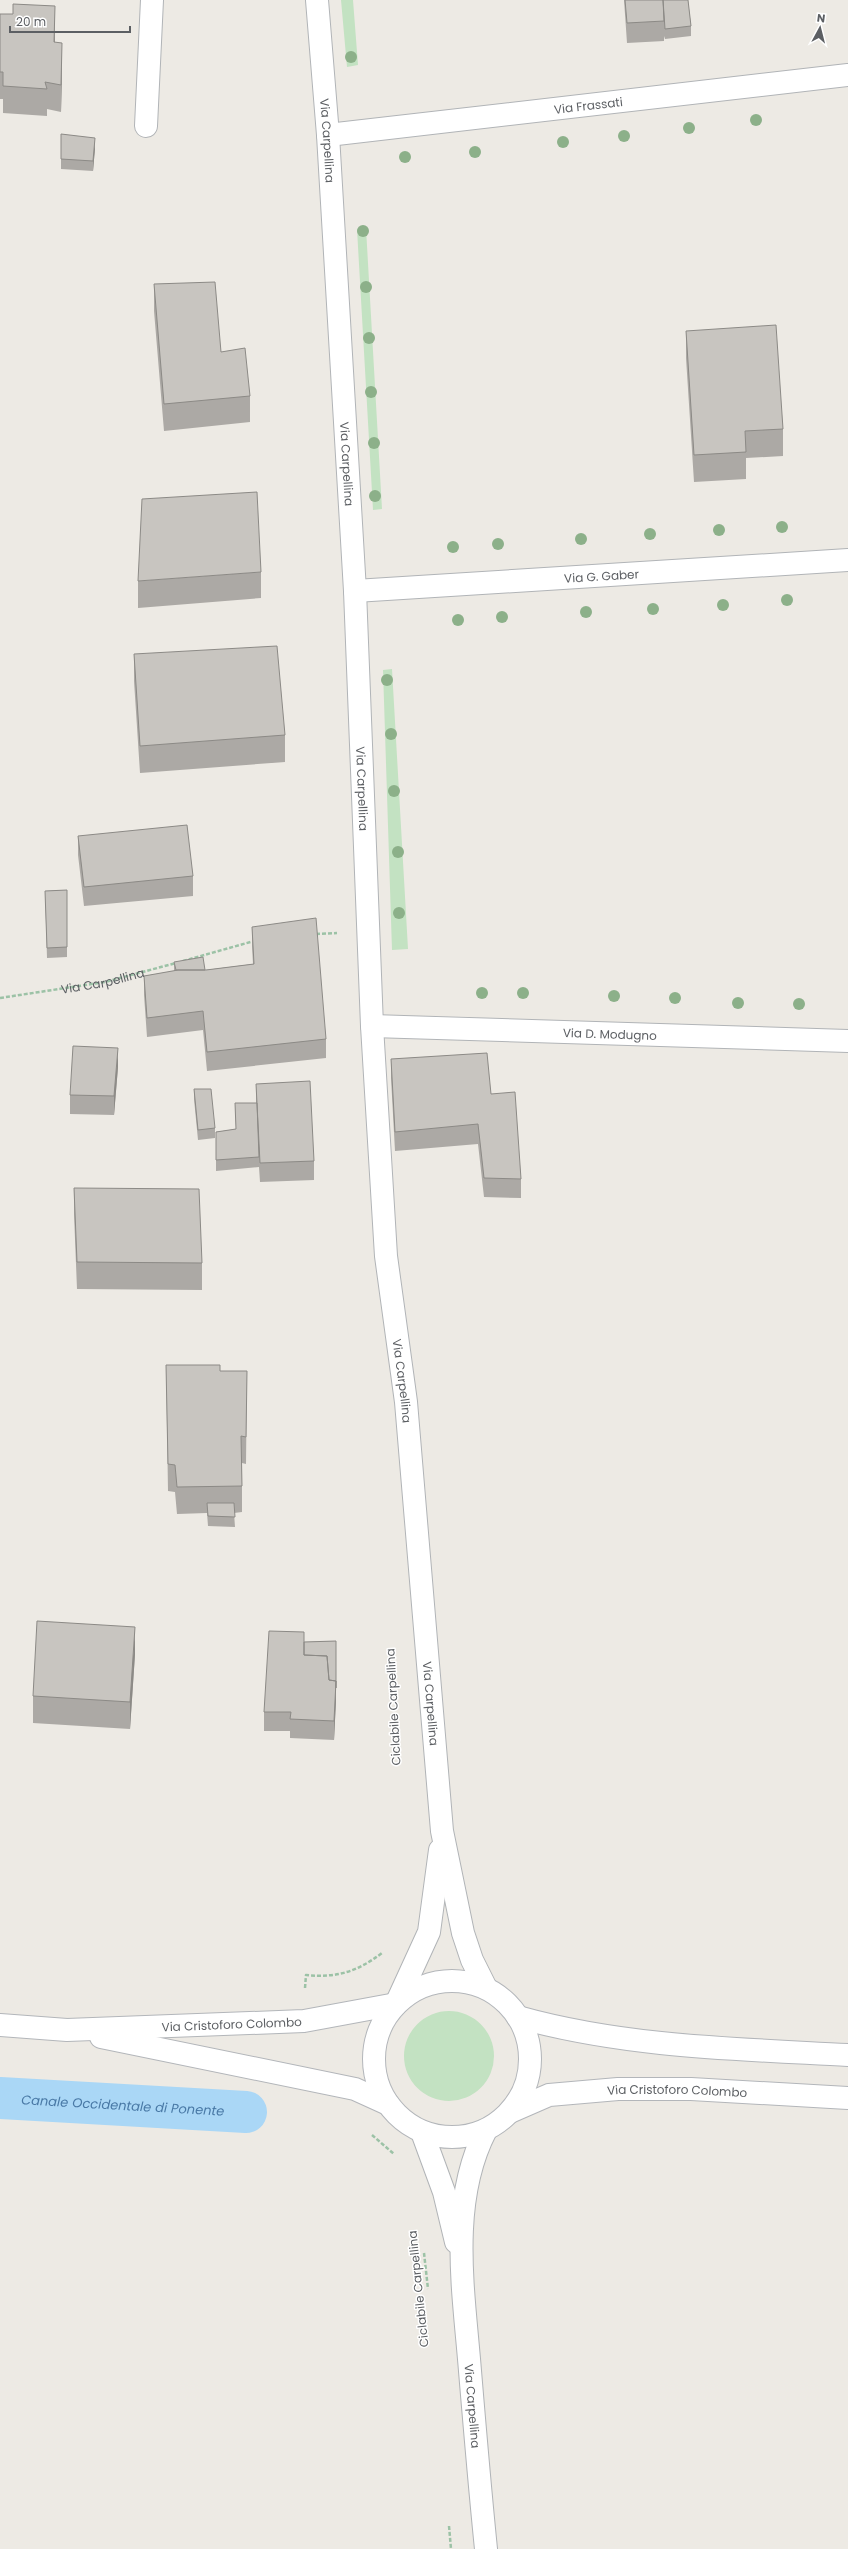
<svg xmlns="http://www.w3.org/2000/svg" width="848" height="2549" font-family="Poppins,sans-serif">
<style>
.green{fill:#c3e2c2}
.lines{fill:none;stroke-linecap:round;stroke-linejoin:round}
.canal{stroke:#aad7f6;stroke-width:42}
.service-casing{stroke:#b1b4b7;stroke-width:24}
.minor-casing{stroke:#b1b4b7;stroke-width:24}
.tertiary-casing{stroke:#b1b4b7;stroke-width:24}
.secondary-casing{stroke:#b3b6ba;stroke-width:24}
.path{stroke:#9cc2a6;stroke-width:2.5;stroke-dasharray:4 2;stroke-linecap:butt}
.service{stroke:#fff;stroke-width:22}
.minor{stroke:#fff;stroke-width:22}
.tertiary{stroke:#fff;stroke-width:22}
.secondary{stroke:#fff;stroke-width:22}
.tree{fill:#8cb089}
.wall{fill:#aca9a5}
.shaded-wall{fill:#8c8a86}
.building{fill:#c8c5c0;stroke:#8c8a86}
.labels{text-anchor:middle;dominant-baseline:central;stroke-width:3;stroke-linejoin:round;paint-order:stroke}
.street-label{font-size:12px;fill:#5c5f63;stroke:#fff}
.water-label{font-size:13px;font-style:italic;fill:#4979a6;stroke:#fff}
</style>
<rect width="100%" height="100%" fill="#edeae4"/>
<!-- green -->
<path class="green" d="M341,0H353L358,65L347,67Z
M366,228L382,509L373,510L357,229Z
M392,669L408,949L392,950L383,670Z
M404 2056a45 45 0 1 1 90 0a45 45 0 1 1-90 0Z"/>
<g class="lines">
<!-- canal -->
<path class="canal" id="s1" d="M0,2098L246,2112"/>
<!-- service casing -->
<g class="service-casing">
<path id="service" d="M146,126L152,0"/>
</g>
<!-- minor casing -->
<g class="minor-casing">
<g id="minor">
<path id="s3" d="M328,135L848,75"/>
<path id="s4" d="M355,591L848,560"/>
<path id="s5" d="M372,1026L848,1041"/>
</g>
</g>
<!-- tertiary casing -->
<g class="tertiary-casing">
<g id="tertiary">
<path id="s6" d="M317,0L328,135L355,591L372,1026L386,1256L406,1402L442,1831L463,1933L472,1960L486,1988"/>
<path d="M396,2004L429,1932L440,1850"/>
<path id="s7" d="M486,2130C448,2203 464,2293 470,2371C475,2431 480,2490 486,2549"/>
<path d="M422,2132L444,2192L456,2242"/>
</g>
</g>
<!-- secondary casing -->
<g class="secondary-casing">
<g id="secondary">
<circle cx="452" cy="2059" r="78"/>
<path d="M518,2017C625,2047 737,2049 848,2055"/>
<path id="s8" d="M0,2025L67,2030L304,2021L396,2004"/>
<path d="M101,2037L355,2089L388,2104"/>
<path id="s9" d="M510,2112L549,2095L618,2089H691L848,2098"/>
</g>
</g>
<!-- path -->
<g class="path">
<path d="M316,934L337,933"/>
<path d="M183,961L254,941"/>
<path id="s2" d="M0,998L105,982L176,963"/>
<path d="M305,1988L306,1975C336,1978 357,1972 382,1953"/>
<path d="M372,2135L394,2154"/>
<path d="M424,2253L428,2289"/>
<path d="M449,2526L451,2549"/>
</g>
<!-- service -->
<use href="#service" class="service"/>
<!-- minor -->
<use href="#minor" class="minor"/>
<!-- tertiary -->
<use href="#tertiary" class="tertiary"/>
<!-- secondary -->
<use href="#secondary" class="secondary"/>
</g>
<!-- trees -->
<g class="tree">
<circle cx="351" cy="57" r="6"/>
<circle cx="756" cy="120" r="6"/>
<circle cx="689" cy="128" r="6"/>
<circle cx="624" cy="136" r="6"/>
<circle cx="563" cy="142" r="6"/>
<circle cx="475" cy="152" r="6"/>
<circle cx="405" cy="157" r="6"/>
<circle cx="363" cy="231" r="6"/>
<circle cx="366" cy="287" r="6"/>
<circle cx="369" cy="338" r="6"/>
<circle cx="371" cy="392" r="6"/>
<circle cx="374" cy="443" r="6"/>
<circle cx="375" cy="496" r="6"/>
<circle cx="782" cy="527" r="6"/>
<circle cx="719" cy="530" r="6"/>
<circle cx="650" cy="534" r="6"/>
<circle cx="581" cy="539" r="6"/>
<circle cx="498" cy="544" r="6"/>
<circle cx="453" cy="547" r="6"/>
<circle cx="787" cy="600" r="6"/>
<circle cx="723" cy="605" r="6"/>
<circle cx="653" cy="609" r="6"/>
<circle cx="586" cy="612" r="6"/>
<circle cx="502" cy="617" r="6"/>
<circle cx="458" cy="620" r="6"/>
<circle cx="387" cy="680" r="6"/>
<circle cx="391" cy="734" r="6"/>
<circle cx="394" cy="791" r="6"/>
<circle cx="398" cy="852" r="6"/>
<circle cx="399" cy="913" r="6"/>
<circle cx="482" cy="993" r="6"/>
<circle cx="523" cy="993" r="6"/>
<circle cx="614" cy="996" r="6"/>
<circle cx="675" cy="998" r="6"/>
<circle cx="738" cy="1003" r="6"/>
<circle cx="799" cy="1004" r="6"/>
</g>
<!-- wall -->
<path class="wall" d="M624,0H688L691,26V36L665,39L664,36V41L627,43Z
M0,14L55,32V42L62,69L61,112L47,109V116L3,113V99H0Z
M61,134L95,148L93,171L61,169Z
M154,284L221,352L250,396V422L164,431L154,311Z
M686,331L783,429V456L746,458V479L694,482L686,358Z
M261,572V598L138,608V581Z
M134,654L285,735V762L140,773L134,681Z
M78,836L193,876V896L84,906L78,855Z
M67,890V957L47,958L45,891Z
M252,927L326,1039V1058L207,1071L203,1030L147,1037L144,995V976L174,971V962L205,970L253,964L252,946Z
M391,1059L491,1094L521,1179V1198L484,1197L478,1144L395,1151L391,1078Z
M118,1067L114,1115L70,1114V1095Z
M256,1084L314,1161V1180L260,1182L259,1167L216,1171V1132L236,1129L235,1103H256Z
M194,1089L215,1128V1138L198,1140L194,1099Z
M74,1188L202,1263V1290L77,1289L74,1214Z
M166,1365L220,1371H247L246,1464L242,1463V1512L234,1513L235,1527L208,1526L207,1513L177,1514L175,1492L168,1491Z
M336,1641V1700L334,1740L290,1738V1731H264V1712L304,1642Z
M135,1654L130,1729L33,1723V1696Z"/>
<!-- shaded-wall -->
<path class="shaded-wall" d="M55,6V32L54,69V42Z
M62,43V69L61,112V85Z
M95,138V148L93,171V161Z
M118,1048V1067L114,1115V1096Z
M135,1627V1654L130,1729V1702Z
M336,1641V1700L334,1740V1721Z"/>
<!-- building -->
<path class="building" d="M625,0H663L664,21L627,23Z
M663,0H688L691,26L665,29Z
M13,4L55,6L54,42L62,43L61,85L45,82L47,89L3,86V72H0V14H13Z
M61,134L95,138L93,161L61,159Z
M215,282L221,352L245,348L250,396L164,404L154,284Z
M776,325L783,429L745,431L746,452L694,455L686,331Z
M257,492L261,572L138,581L142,499Z
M277,646L285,735L140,746L134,654Z
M187,825L193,876L84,887L78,836Z
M67,890V947L47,948L45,891Z
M316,918L326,1039L207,1052L203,1011L147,1018L144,976L178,970H206L254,964L252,927Z
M203,957L205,970H176L174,962Z
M73,1046L118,1048L114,1096L70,1095Z
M487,1053L491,1094L515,1092L521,1179L484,1178L478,1124L395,1132L391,1059Z
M310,1081L314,1161L260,1163L256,1084Z
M194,1089H211L215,1128L198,1130Z
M235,1103H257L259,1157L216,1160V1132L236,1129Z
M74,1188L199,1189L202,1263L77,1262Z
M166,1365H220V1371H247L246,1437L241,1436L242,1486L177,1487L175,1465L168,1464Z
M207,1503H234L235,1517L208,1516Z
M37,1621L135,1627L130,1702L33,1696Z
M269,1631L304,1632V1655L327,1656L329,1680L336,1681L334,1721L290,1719L291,1712H264Z
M336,1641V1688V1681L329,1680L327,1656L304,1655V1642Z"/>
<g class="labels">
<!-- street labels -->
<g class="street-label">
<text stroke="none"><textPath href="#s3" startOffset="262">Via Frassati</textPath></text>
<text stroke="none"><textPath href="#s6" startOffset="141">Via Carpellina</textPath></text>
<text stroke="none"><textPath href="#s6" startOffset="465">Via Carpellina</textPath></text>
<text stroke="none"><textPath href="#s4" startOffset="247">Via G. Gaber</textPath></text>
<text stroke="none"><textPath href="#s6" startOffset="790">Via Carpellina</textPath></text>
<text stroke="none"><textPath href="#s2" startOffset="104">Via Carpellina</textPath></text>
<text stroke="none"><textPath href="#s5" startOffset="238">Via D. Modugno</textPath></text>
<text stroke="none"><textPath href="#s6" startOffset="1384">Via Carpellina</textPath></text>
<text stroke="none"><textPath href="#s6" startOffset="1708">Via Carpellina</textPath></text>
<text transform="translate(393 1707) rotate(-93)">Ciclabile Carpellina</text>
<text stroke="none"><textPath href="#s8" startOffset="232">Via Cristoforo Colombo</textPath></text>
<text stroke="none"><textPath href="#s9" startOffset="171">Via Cristoforo Colombo</textPath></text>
<text transform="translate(418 2289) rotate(-96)">Ciclabile Carpellina</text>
<text stroke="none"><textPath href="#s7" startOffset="280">Via Carpellina</textPath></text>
</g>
<!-- water labels -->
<g class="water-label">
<text stroke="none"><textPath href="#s1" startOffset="123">Canale Occidentale di Ponente</textPath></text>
</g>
</g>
<!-- north arrow -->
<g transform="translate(820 28) rotate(7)" stroke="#ffffff" stroke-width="3" paint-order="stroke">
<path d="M0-3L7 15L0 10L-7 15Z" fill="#5c5f63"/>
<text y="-6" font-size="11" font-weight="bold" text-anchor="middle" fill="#5c5f63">N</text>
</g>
<!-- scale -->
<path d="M10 26v6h120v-6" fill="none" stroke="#5c5f63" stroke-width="2"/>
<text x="16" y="26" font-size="12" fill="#5c5f63" stroke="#ffffff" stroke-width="3" paint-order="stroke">20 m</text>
</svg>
